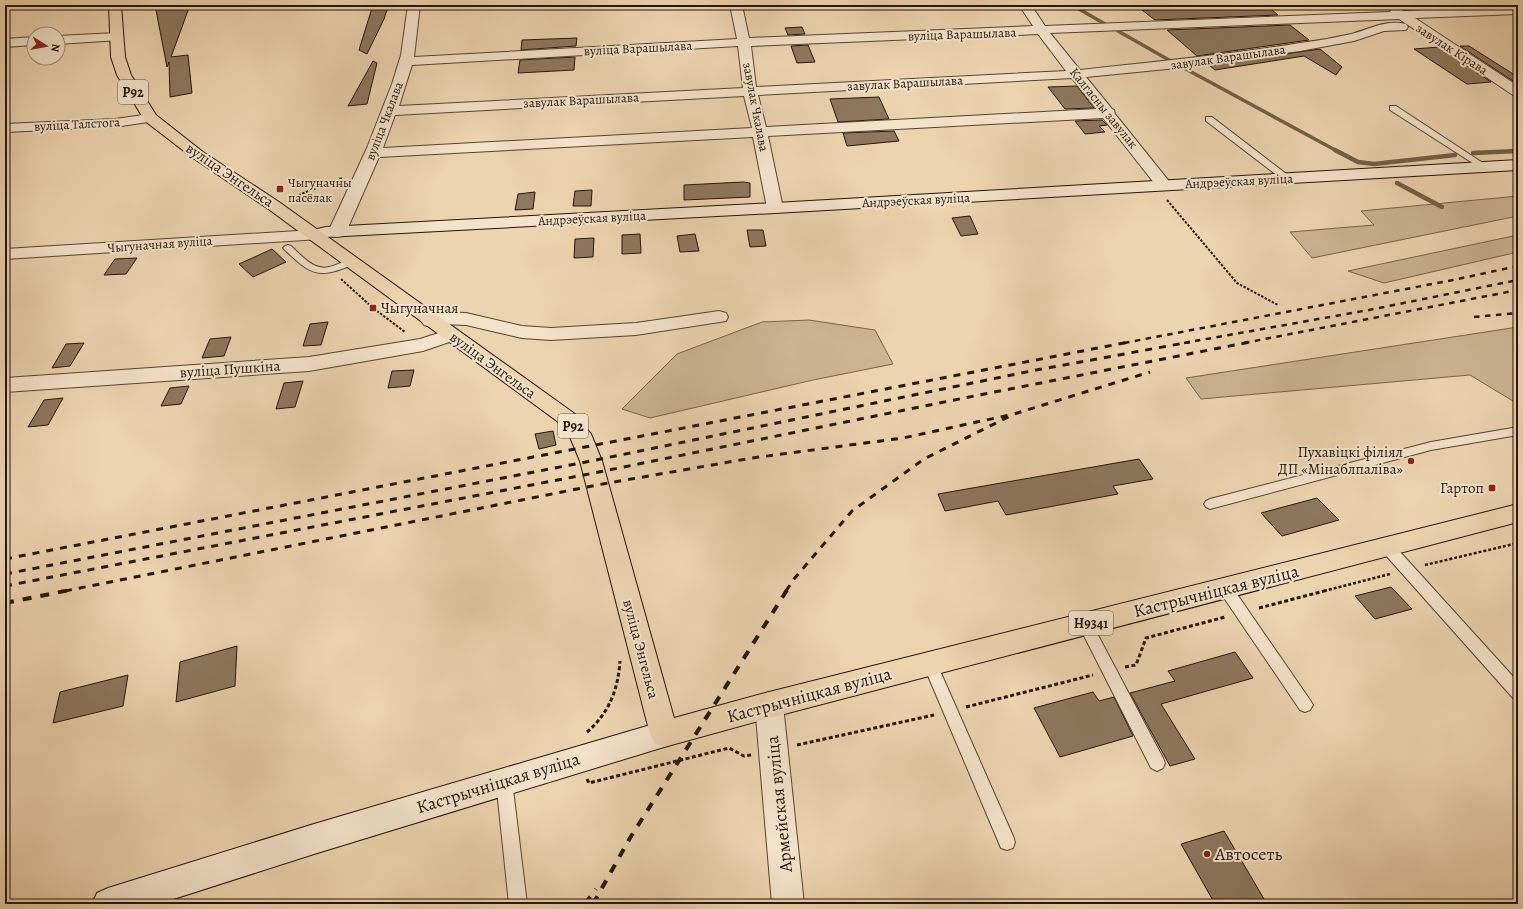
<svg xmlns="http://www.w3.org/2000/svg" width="1523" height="909" font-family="Alegreya,serif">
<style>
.green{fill:#cab492;stroke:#78644c}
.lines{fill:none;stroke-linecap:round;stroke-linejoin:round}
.stream-far1{stroke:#74614a;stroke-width:3.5}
.stream{stroke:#74614a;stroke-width:4.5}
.building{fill:#8c785e;stroke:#251507}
.lane-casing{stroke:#574531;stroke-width:2}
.street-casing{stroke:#574531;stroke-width:2}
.secondary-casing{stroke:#251507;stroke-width:2}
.primary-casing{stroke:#251507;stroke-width:2}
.path-far2{stroke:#251507;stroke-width:2;stroke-dasharray:2.5 1.5;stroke-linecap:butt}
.path-far1{stroke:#251507;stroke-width:2.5;stroke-dasharray:3 2;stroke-linecap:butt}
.path{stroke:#251507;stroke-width:3;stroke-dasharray:4 2.5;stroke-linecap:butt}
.lane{fill:#f3e3cb;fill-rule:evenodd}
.street{fill:#f3e3cb;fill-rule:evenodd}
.secondary{fill:#f3e3cb;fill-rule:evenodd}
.primary{fill:#ecd4af;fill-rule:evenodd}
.rail-far2{stroke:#251507;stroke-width:2.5;stroke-dasharray:5.5 5.5;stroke-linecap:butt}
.rail-far1{stroke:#251507;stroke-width:3;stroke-dasharray:7 7;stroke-linecap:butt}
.rail{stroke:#251507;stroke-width:4;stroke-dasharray:9 9;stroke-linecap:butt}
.poi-dot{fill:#8f2418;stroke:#f3e3cb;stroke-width:1.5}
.labels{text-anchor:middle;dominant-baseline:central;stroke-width:4;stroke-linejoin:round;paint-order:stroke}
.far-street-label{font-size:13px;fill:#251507;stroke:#f3e3cb}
.far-poi-label{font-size:13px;fill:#251507;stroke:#f3e3cb;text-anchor:start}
.shield{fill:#f3e3cb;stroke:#635342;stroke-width:1}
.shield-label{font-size:14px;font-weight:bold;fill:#251507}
.street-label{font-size:15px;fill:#251507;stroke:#f3e3cb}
.poi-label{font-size:15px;fill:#251507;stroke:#f3e3cb;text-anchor:end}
.near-street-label{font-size:18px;fill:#251507;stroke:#f3e3cb}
.near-poi-label{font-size:18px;fill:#251507;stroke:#f3e3cb;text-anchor:start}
</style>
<rect width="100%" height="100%" fill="#ecd4af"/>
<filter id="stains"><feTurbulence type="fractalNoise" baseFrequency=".005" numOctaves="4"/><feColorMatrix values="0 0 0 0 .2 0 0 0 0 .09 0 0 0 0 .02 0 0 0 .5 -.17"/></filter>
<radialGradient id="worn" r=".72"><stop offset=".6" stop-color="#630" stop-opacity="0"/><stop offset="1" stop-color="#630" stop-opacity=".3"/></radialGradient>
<!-- green -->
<path class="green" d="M1518,196V216L1312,258L1290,232L1374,225L1361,211Z
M1518,235V252L1384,283L1348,271Z
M809,320L875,330L893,364L813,380L650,418L622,409L677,354L762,322Z
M1518,327V404L1470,375L1201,399L1186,378Z"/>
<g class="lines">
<!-- stream-far1 -->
<path class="stream-far1" d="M1072,5L1105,24
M1118,31L1169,60
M1184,68L1337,151"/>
<!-- stream -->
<path class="stream" d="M1335,150L1358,162L1374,164L1455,155
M1473,153L1518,151
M1397,183L1442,207"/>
</g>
<!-- building -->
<path class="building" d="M155,5H190L171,57L188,55L192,93L170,97L169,62L167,67Z
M1207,5H1266L1278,15L1155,20L1142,10L1208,6Z
M388,7L384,19L367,54L359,50L372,8Z
M1290,25L1309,40L1197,56L1167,30Z
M802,27L805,34L788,35L785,28Z
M577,38L576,46L521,50L522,40Z
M808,45L815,62L797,63L791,46Z
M1460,46H1469L1518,77V80L1513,81Z
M1439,47L1491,82L1467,84L1414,49Z
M1320,49L1342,67L1336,75L1304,56L1215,70L1209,65Z
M575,57L574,70L518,73L520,60Z
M373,61L377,63L367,104L348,106Z
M1077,86L1094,108L1065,109L1048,87Z
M879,97L889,119L838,122L830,99Z
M1102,120L1107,125L1099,126L1105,132L1085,134L1075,121Z
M894,131L899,141L847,146L843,133Z
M743,182L750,183V197L684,200V185Z
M592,190L591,206H573L575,191Z
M535,192L533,209L515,210L518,194Z
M970,216L978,234L961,236L952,218Z
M747,230H763L766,246L750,247Z
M640,234L641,253L622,254V235Z
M695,234L699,251L680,252L677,236Z
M594,238L593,257L574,258L575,239Z
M272,249L286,262L253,277L239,264Z
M137,258L126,274L104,275L115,259Z
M328,322L321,345L303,346L310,324Z
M231,337L224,356L202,358L210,339Z
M84,343L70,366L52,368L66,344Z
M414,370L410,386L388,388L392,371Z
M303,381L295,407L276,409L284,383Z
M189,386L181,404L161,406L170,388Z
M63,398L48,425L28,427L44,400Z
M553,431L556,445L539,449L535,434Z
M1139,459L1153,479L1113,486L1118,494L1006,515L998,501L945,511L938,494Z
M1317,498L1339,520L1282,536L1261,513Z
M1391,587L1412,609L1375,619L1355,596Z
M237,646L235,686L176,702L180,662Z
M1235,652L1253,678L1161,704L1195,759L1170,766L1130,693L1175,681L1168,671Z
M128,675L123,706L53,723L60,692Z
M1093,692L1099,701L1114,697L1133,736L1060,757L1034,708Z
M1224,831L1267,904H1215L1181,844Z"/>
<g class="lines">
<!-- lane casing -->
<g class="lane-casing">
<path id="lane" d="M1390,106H1396L1489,167L1488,169H1482L1390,110Z
M1206,117H1212L1289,176L1290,178L1289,180H1283L1206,121Z
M288,245L291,246C302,256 314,271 329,267C337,265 344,261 351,259L356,262L354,264C319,279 312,276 285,250L283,248L285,246Z
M1518,427V435L1431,450L1210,509L1206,507L1204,504L1206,501L1210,499L1431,442Z
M1387,542L1392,543L1518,682V700L1513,698L1382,551L1380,547L1382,543Z
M1225,582L1230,584L1310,700L1313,705L1310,710L1305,712L1300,710L1220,592L1218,588L1220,584Z
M1085,618L1090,620L1163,758L1165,763L1163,768L1157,771L1151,768L1078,624L1080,620Z
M930,658L935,659L937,664L1013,836L1015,842L1013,848L1007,850L1001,848L923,664L925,659Z
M504,773L510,775L512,781L527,904H509L496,781L498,775Z"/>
</g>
<!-- street casing -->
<g class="street-casing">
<path id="street" d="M408,5H420L414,57L737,39L730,5H742L749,38L1033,26L1019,5H1031L1045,26L1390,12L1392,8L1396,7L1404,11L1518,6V14L1415,18L1518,86V96L1513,95L1399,19L1050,33L1080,70C1153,62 1227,55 1300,43C1317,41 1334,38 1351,34C1370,29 1386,19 1406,24L1408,27L1406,30L1384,31L1354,41L1300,51L1167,69L1086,77L1112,109L1114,110L1115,114L1172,185L1170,188L1164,190L1158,188L1103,118L768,136L783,208L781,211L775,213L769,211L767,208L753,137L379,157L346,232L343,236L337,237L331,236L328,232L367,148L392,84L401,55ZM1038,34L1066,71L756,87L751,46ZM738,46L743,88L399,106L412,65ZM1072,78L1097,109L766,127L758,95ZM744,96L752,128L383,148L395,115Z
M116,33L120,34L122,37L120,40L58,44V36Z
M34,37V45L5,47V39Z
M150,114L155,115L157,118L155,121L115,127L5,132V124L115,119Z
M314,230L320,231L323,235L320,239L5,259V249Z
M719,311L726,313L728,317L726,321L636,335L551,340L522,338L466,325L441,324L431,327L424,325L421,321L424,317L439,312L466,313L522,326L551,328L636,323Z
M451,329L458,331L461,335L458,339L423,351L309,371L5,392V378L309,357L420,339Z
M769,692L779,696L783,705L804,904H772L755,705L759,696Z"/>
</g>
<!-- secondary casing -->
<g class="secondary-casing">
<path id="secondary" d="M1518,160V170L775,213L326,237L314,240L308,239L305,235L308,231L326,227L775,203Z
M664,721L674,725L678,734L674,743L664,747L314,854L158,904H92L97,893L108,888L314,824Z"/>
</g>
<!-- primary casing -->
<g class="primary-casing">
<path id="primary" d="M109,5H121L125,57L131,75L156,115L203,152L279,202L575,414L591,434L602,461L674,718L769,692L1518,504V522L769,718L664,747L654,743L650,734L580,461L570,437L561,424L267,208L193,158L145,121L117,75L111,57Z"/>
</g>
<!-- path-far2 -->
<path class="path-far2" d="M291,198L342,178
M1167,200L1237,283L1278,305
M341,279L373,308L405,332"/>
<!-- path-far1 -->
<path class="path-far1" d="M1425,565L1518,543
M1324,591L1390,574"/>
<!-- path -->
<path class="path" d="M1259,608L1328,590
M1125,667L1136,665L1146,638L1225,617
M966,707L1093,675
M587,732C609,713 618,690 620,661
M797,745L934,715
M587,779L589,783L729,748L744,756L751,755"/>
<!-- lane -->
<use href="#lane" class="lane"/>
<!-- street -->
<use href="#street" class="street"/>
<!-- secondary -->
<use href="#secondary" class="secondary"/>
<!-- primary -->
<use href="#primary" class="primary"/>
<!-- rail-far2 -->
<path class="rail-far2" d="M1474,317L1518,313
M1124,343L1453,280L1518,266
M1184,343L1369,310L1518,280
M1244,343L1518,290"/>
<!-- rail-far1 -->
<path class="rail-far1" d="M5,559L1129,342
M5,574L591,461L1036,370L1190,342
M5,586L594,473L964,398L1250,342
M65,591L597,485L752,458L903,438L1014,414
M786,591L794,579L852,511L924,459L1014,414L1150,372"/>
<!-- rail -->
<path class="rail" d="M5,603L70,590
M585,904L596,889
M593,904L630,838L787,590"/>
</g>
<!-- markers -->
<g class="poi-dot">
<rect x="276" y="185" width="8" height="8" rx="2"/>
<rect x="369" y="304" width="8" height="8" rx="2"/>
<circle cx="1411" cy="461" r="4"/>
<rect x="1488" y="484" width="8" height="8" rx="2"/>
<circle cx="1207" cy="854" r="4"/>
</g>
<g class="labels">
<!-- far-street labels -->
<g class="far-street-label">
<text transform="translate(962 34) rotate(-2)">вуліца Варашылава</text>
<text transform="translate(638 48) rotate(-3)">вуліца Варашылава</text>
<text transform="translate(1452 49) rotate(33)">завулак Кірава</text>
<text transform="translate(1228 57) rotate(-8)">завулак Варашылава</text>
<text transform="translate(905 83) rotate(-3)">завулак Варашылава</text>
<text transform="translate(581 100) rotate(-3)">завулак Варашылава</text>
<text transform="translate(756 107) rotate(79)">завулак Чкалава</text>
<text transform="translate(1104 108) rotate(51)">Калгасны завулак</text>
<text transform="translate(384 121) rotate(-69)">вуліца Чкалава</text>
<text transform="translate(77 124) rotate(-3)">вуліца Талстога</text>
<text transform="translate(1239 181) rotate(-3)">Андрэеўская вуліца</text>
<text transform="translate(916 200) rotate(-3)">Андрэеўская вуліца</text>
<text transform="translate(592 218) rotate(-3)">Андрэеўская вуліца</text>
<text transform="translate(160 244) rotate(-4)">Чыгуначная вуліца</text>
</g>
<!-- far-poi labels -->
<g class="far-poi-label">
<text x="288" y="182">Чыгуначны<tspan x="288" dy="15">пасёлак</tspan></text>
</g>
<!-- shield labels -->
<g class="shield">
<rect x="118" y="80" width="30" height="24" rx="3"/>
<rect x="558" y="414" width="30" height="24" rx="3"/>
<rect x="1069" y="611" width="44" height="24" rx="3"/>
</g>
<g class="shield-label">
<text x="133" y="92">Р92</text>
<text x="573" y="426">Р92</text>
<text x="1091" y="623">Н9341</text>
</g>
<!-- street labels -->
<g class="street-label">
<text transform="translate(230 175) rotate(34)">вуліца Энгельса</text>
<text transform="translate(493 365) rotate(36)">вуліца Энгельса</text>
<text transform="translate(230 369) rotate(-4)">вуліца Пушкіна</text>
<text transform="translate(641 649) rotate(75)">вуліца Энгельса</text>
</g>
<!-- poi labels -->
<g class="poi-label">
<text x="381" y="308" text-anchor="start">Чыгуначная</text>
<text x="1403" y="452">Пухавіцкі філіял<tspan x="1403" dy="17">ДП «Мінаблпаліва»</tspan></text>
<text x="1484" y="488">Гартоп</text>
</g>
<!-- near-street labels -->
<g class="near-street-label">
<text transform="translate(1216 591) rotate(-14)">Кастрычніцкая вуліца</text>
<text transform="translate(809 695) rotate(-15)">Кастрычніцкая вуліца</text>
<text transform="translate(498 783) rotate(-17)">Кастрычніцкая вуліца</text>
<text transform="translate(779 804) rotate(-96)">Армейская вуліца</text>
</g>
<!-- near-poi labels -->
<g class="near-poi-label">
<text x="1215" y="854">Автосеть</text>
</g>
</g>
<!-- margin -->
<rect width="1523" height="909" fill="none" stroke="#ecd4af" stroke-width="20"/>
<rect x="6" y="6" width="1511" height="897" fill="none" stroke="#251507" stroke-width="2"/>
<rect x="10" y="10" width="1503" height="889" fill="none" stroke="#251507"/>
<!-- north arrow -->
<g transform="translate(46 46) rotate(101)"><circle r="19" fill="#f3e3cb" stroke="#a1917d"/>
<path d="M0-3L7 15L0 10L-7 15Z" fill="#8f2418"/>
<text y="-6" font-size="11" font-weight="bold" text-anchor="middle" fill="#251507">N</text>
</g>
<rect width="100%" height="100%" filter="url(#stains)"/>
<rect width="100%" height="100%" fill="url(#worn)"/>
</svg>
